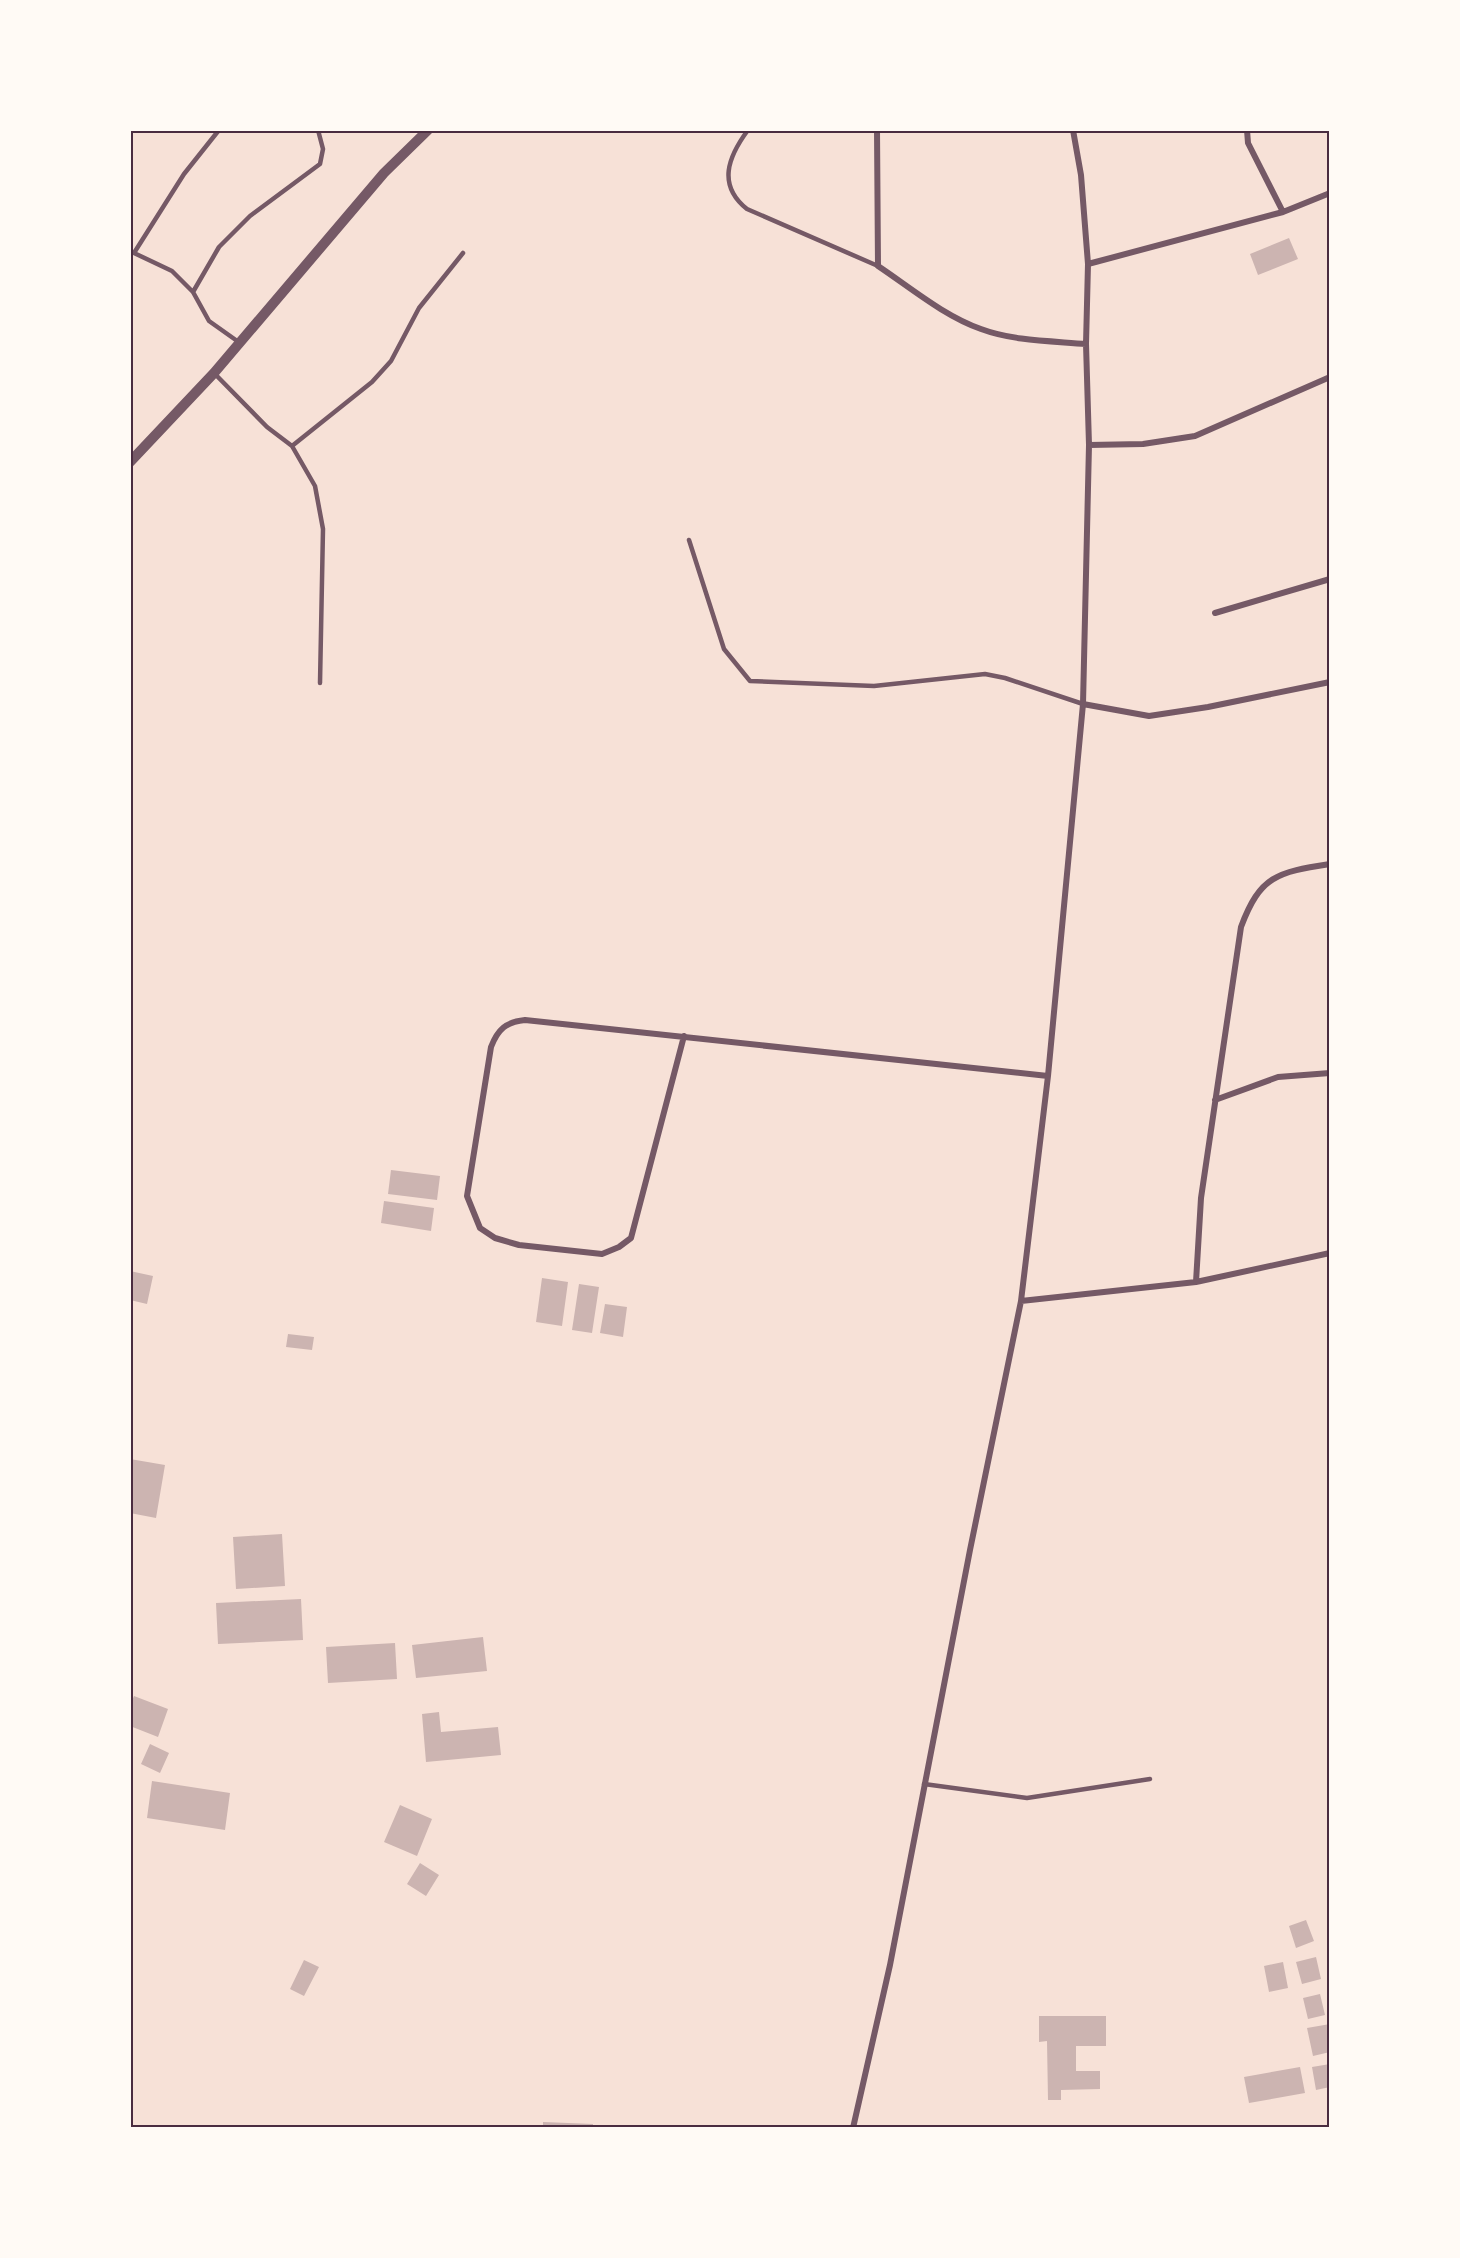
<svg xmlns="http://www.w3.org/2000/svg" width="1460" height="2258" font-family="'IBM Plex Sans',sans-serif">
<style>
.building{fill:#ccb4b1}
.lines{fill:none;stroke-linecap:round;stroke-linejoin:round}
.service{stroke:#755966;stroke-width:4.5}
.minor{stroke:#755966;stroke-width:6}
.tertiary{stroke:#755966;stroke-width:10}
.neatline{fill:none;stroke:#4a2c40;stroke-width:2}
</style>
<rect width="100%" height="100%" fill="#f7e1d7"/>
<!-- building -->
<path class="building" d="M1289,238L1298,259L1258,275L1250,254Z
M391,1170L440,1176L437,1200L388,1194Z
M384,1201L434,1208L431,1231L381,1223Z
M130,1271L153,1276L147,1304L130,1300Z
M542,1278L568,1282L562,1326L536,1322Z
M579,1284L599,1287L592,1333L572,1330Z
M605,1304L627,1307L623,1337L600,1333Z
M288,1334L314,1337L312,1350L286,1347Z
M130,1459L165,1465L156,1518L130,1513Z
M282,1534L285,1586L236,1589L233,1537Z
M301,1599L303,1640L218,1644L216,1603Z
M483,1637L487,1671L416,1678L412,1645Z
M395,1643L397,1679L328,1683L326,1647Z
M134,1696L168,1709L158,1737L130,1726V1705Z
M439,1712L441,1732L498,1727L501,1755L426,1762L422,1714Z
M150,1744L169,1753L160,1773L141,1764Z
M152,1781L230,1793L225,1830L147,1818Z
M400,1805L432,1819L417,1856L384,1842Z
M420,1863L439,1875L426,1896L407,1884Z
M1306,1920L1314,1941L1296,1948L1289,1926Z
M1316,1957L1321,1979L1302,1984L1296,1962Z
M304,1960L319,1967L304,1996L290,1989Z
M1283,1962L1288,1988L1269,1992L1264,1966Z
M1320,1994L1325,2015L1308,2019L1303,1998Z
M1039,2016H1106V2046H1076V2071H1100V2089L1061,2090V2100H1048L1047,2041L1039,2042Z
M1330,2024V2052L1313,2056L1307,2028Z
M1330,2064V2087L1316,2090L1312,2067Z
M1300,2067L1305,2093L1249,2103L1244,2077Z
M543,2122L593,2124V2128H543Z"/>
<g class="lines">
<!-- service -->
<path class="service" d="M219,130L184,174L134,253L172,271L193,292L209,321L240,343
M748,130C728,157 717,185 747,209L878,266
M193,292L219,247L250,216L320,164L323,149L318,130
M214,373L267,427L292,446L315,486L323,529L320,683
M292,446L372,382L391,361L419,308L463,253
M689,540L724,649L750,681L874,686L985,674L1005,678L1083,704
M924,1784L1027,1798L1150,1779"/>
<!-- minor -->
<path class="minor" d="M877,130L878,266C911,288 944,316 981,329C1013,341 1051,341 1086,344
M1247,130L1248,143L1283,212
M1088,264L1283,212L1330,193
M1089,445L1143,444L1195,436L1330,377
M1215,613L1330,579
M1083,704L1149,716L1208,707L1330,682
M684,1036L631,1238L619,1247L602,1254L519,1245L495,1238L480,1228L467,1196L491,1047C498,1029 506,1022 525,1020L1048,1076
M1215,1100L1278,1077L1330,1073
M1196,1282L1201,1198L1241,927C1260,876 1277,872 1330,864
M1021,1301L1196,1282L1330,1253
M853,2128L890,1965L970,1550L1021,1301L1048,1076L1083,704L1089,445L1086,344L1088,264L1081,175L1073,130"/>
<!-- tertiary -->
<path class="tertiary" d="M130,462L214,373L384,173L428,130"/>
</g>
<!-- border -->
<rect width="1460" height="2258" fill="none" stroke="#fffaf5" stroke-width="264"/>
<rect x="132" y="132" width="1196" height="1994" class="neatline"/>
</svg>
